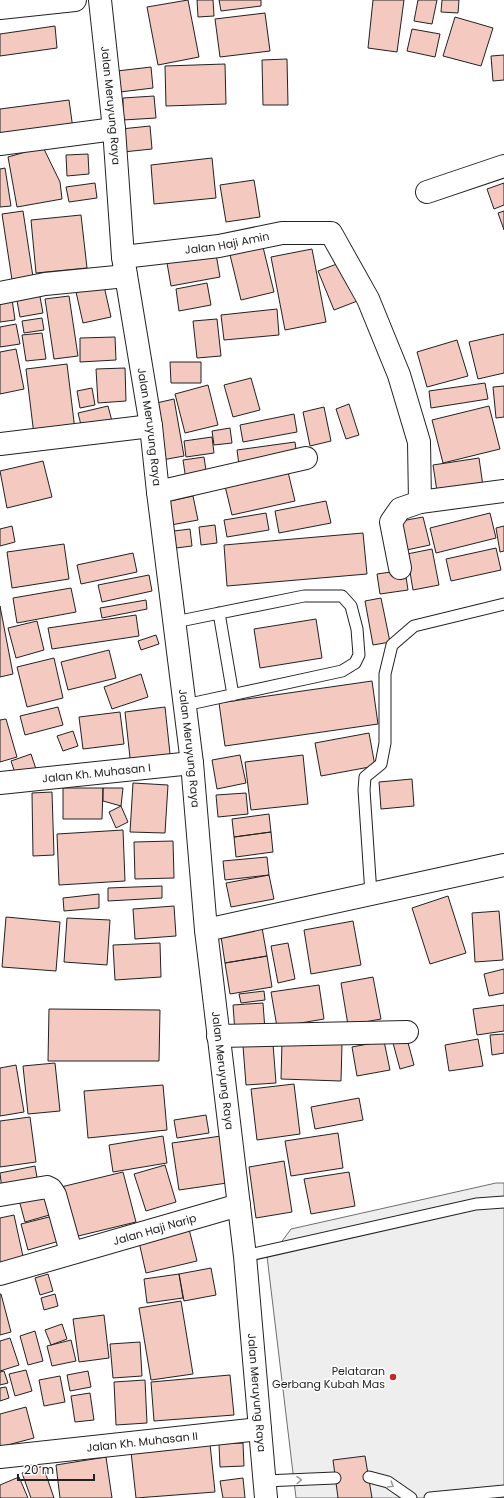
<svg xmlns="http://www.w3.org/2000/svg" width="504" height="1498" font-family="Poppins,sans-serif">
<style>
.green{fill:#eee;stroke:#6f6f6f}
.building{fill:#f3c9c0;stroke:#222}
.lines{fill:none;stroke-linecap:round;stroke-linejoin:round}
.service-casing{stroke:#222;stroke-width:13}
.minor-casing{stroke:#222;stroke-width:24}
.secondary-casing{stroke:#222;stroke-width:24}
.service{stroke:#fff;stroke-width:11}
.minor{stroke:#fff;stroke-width:22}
.secondary{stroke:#fff;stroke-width:22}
.oneway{stroke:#9c9c9c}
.poi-dot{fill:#c62828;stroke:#fff;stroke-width:1.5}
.labels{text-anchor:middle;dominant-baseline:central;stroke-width:3;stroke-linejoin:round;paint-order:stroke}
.street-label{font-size:11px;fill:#222;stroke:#fff}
.poi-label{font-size:11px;fill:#222;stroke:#fff;text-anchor:end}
</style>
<rect width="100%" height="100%" fill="#fff"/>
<!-- green -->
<path class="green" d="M496,1183H504V1498H296L267,1256L277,1248L291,1229Z"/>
<!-- building -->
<path class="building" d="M188,0L199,57L158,65L147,7Z
M197,0H213L214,16L198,17Z
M219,0H261V6L221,11Z
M373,0H404L397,52L368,48Z
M418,0H437L432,24L414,21Z
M442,0H459L458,13L441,12Z
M265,13L270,51L220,57L215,19Z
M455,17L493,28L481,66L443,56Z
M55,26L57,48L0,56V34Z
M412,29L440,34L435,57L407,51Z
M504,55V80L493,81L491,56Z
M287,59L288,105H263L262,60Z
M225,64L226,104L166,106L165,66Z
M151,67L153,88L120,92L117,71Z
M154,96L156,118L123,120V98Z
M69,100L73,129L0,139V109Z
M150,126L152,149L123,152L121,129Z
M43,147L60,182L62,199L17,207L8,157Z
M88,154L89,174L67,176L66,155Z
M212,158L216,198L154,204L151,165Z
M5,168L11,206L0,207V169Z
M254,180L260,217L226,222L220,185Z
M95,183L97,198L69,202L66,187Z
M504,183V205L494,209L487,189Z
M23,211L33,277L12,280L2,214Z
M504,211V230L498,213Z
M81,215L87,268L36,273L31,220Z
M263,247L274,292L241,300L230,255Z
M312,249L326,322L285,330L271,257Z
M216,254L220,277L171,286L167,263Z
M345,261L360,300L334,310L318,271Z
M207,283L211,305L179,311L176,289Z
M38,286L43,313L20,317L15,290Z
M104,286L111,317L83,323L76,292Z
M69,296L78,356L54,359L45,299Z
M12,299L15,320L0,322V301Z
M277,309L279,335L224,340L221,315Z
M42,318L44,330L24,333L22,321Z
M217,319L221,356L197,358L193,321Z
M16,324L20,344L0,347V327Z
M42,333L46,359L26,361L22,335Z
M504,334V373L478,379L469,342Z
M115,337L116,360L80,362V338Z
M457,340L468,376L427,387L417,352Z
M16,349L24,389L0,394V352Z
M170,362H201V383H171Z
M67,364L75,430L34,435L26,369Z
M125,368L126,401L98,403L96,369Z
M251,378L260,410L233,417L224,385Z
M485,383L488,399L431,408L429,391Z
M208,385L218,425L185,433L175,394Z
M504,386V417L496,418L493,387Z
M92,388L95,405L80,408L77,391Z
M174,399L184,456L162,460L152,404Z
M349,404L359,435L346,439L336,409Z
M108,406L113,425L83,433L78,413Z
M489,406L500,449L443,463L432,420Z
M324,407L331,441L310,446L303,412Z
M294,414L297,432L243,442L240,425Z
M230,428L232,443L214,445L212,431Z
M212,437L214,453L186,457L184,441Z
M295,442L297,457L239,465L237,450Z
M204,457L207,477L186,480L183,460Z
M479,458L484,493L438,498L433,465Z
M43,461L52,497L7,508L0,471Z
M288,472L295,501L232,515L225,486Z
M193,496L198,520L171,525L166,502Z
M326,501L331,523L279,533L275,511Z
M266,513L269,530L227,537L224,520Z
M490,513L496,538L436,553L430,528Z
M423,517L430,545L402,551L396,522Z
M215,525L217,543L201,545L199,527Z
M12,526L15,542L0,546V529Z
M504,526V551L500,552L496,528Z
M190,529L192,546L176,548L174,531Z
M363,533L367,574L227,586L224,545Z
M64,544L69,579L12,588L7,552Z
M496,548L501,570L451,581L446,559Z
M432,549L439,585L413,590L407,554Z
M133,553L137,572L81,584L77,565Z
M405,570L408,590L380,594L377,574Z
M149,575L152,591L102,602L98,585Z
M71,588L76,612L17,623L13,598Z
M381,598L390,642L373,645L365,601Z
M146,600L147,609L102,618L100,608Z
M0,606L13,674L0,677Z
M136,615L139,636L52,649L48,628Z
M316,619L322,658L260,668L254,629Z
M37,621L44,650L16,658L8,628Z
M156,635L159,644L141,650L138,641Z
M109,650L116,678L68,690L61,662Z
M54,658L63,698L27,707L17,667Z
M141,674L148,697L112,709L104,687Z
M372,681L378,724L225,746L219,703Z
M58,707L63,725L25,735L20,716Z
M165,707L171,763L131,767L125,712Z
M120,712L124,744L83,749L79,717Z
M6,719L17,757L0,762V720Z
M73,731L78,746L63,751L57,736Z
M369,733L375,766L321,776L315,743Z
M31,754L37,772L17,779L11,761Z
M240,755L246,783L217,789L212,760Z
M303,755L308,804L251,810L245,762Z
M412,779L414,806L381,809L379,782Z
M133,783L168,785L165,833L130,832Z
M63,788H103L102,819H63Z
M103,788H123L121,806L103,801Z
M52,792L54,855L33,856L32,793Z
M246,793L248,814L218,817L216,795Z
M121,806L128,822L116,828L109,812Z
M269,814L271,832L234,837L232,819Z
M123,830L125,881L59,885L57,834Z
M271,832L273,852L236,857L234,837Z
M173,841L174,878L135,879L134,842Z
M267,857L269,875L225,880L223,861Z
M269,875L274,899L231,907L226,883Z
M162,886V898L108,901V888Z
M99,894V908L64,911L63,898Z
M448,896L466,953L430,964L412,908Z
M174,906L176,936L135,939L133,909Z
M499,911L503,960L475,962L472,913Z
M6,917L60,922L56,971L2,967Z
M67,918L110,920L107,965L64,962Z
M353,921L361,965L311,974L304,930Z
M261,922L267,956L225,963L220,930Z
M160,943L161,977L115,980L113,945Z
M288,943L295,979L278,983L271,946Z
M267,956L272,987L230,994L225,963Z
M504,969V993L489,996L484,974Z
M373,977L381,1019L348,1025L341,983Z
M319,985L324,1019L277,1027L271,992Z
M264,991L265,1000L241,1003L239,994Z
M263,1003L265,1030L235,1032L233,1005Z
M504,1005V1031L477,1035L473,1009Z
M49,1009L160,1010L159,1061H48Z
M504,1034V1053L492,1055L490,1035Z
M407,1039L414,1065L400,1069L393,1043Z
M478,1039L483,1066L449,1071L445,1045Z
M384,1041L390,1070L357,1076L352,1047Z
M282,1042L342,1044L341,1081L281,1079Z
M273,1044L276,1083L246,1085L243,1046Z
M55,1063L60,1111L28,1114L23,1066Z
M16,1065L24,1112L0,1116V1068Z
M294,1084L300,1134L257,1140L251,1089Z
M163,1085L167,1130L88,1138L84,1091Z
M359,1098L363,1120L315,1129L311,1107Z
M206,1115L209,1133L177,1138L174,1120Z
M30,1117L36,1162L0,1167V1121Z
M338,1133L343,1168L291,1176L285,1141Z
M163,1136L167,1163L113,1172L109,1145Z
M221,1136L227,1183L179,1190L172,1143Z
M284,1161L292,1212L256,1218L249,1167Z
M165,1165L176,1202L146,1211L134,1174Z
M35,1166L38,1183L2,1190L0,1173Z
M123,1172L136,1222L74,1237L61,1187Z
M349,1172L355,1206L311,1214L304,1179Z
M48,1193L53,1214L25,1222L19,1200Z
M14,1215L24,1261L0,1264V1218Z
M57,1215L63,1240L28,1250L21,1224Z
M189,1229L197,1261L146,1273L139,1242Z
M211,1268L216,1295L184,1301L179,1274Z
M48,1274L53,1291L40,1295L35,1278Z
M179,1274L183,1298L147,1303L144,1279Z
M1,1294L11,1332L0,1335V1294Z
M55,1294L58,1306L44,1310L41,1298Z
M181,1301L193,1374L151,1380L139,1308Z
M104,1315L109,1358L79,1362L73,1319Z
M62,1324L67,1339L51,1345L45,1330Z
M35,1331L43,1361L28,1365L20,1336Z
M10,1338L19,1365L0,1371V1341Z
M71,1340L76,1361L52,1366L47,1346Z
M140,1342L142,1376L113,1378L110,1344Z
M26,1370L32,1391L15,1396L9,1374Z
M4,1371L8,1383L0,1385V1372Z
M88,1371L91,1387L70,1391L67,1375Z
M230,1375L234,1415L154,1421L151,1382Z
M60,1376L65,1402L44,1406L39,1380Z
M145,1380L147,1423L116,1425L114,1382Z
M6,1387L9,1398L0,1401V1388Z
M90,1393L94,1420L75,1422L71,1396Z
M26,1407L34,1438L0,1447V1414Z
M243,1443L244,1466L220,1467L219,1444Z
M210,1444L215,1492L136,1498L131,1452Z
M365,1456L372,1498H338L333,1460Z
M106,1457L112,1498H60L56,1465Z
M43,1466L54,1498H31L22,1473Z
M19,1477L28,1498H0V1485Z
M243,1478L245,1498H223L220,1481Z"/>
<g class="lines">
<!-- service casing -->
<g class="service-casing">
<path id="service" d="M219,613L233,695
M175,622L304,596H342L351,606L357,629L359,655L355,663L342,671L185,705
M371,894L364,790L365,777L381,764L385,743V674L392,645L414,626L504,604
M245,1256L476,1204L504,1202
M369,1477L388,1482L411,1498
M264,1481L335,1478
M430,1498L504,1491"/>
</g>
<!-- minor casing -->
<g class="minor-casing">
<g id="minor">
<path d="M0,8L75,0"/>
<path d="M0,144L114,129"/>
<path d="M427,192L504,166"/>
<path id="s1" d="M123,257L219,246L282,233H331L368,299L399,375L419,442L420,502"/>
<path d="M0,293L45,284L126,276"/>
<path d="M0,444L151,426"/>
<path d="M158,492L306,458"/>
<path d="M400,568L391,522L400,509L420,502L504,491"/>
<path id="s2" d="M0,783L192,763"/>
<path d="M206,930L504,865"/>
<path d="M218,1036L407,1032"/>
<path d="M0,1195L47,1187L51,1189L55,1195L71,1252"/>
<path id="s3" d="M0,1274L239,1205"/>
<path id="s4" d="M0,1457L260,1429"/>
</g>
</g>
<!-- secondary casing -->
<g class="secondary-casing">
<g id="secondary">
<path id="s5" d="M100,0L114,129L123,257L151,426L158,492L192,763L206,930L245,1256L266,1498"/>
</g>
</g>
<!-- service -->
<use href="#service" class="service"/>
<!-- minor -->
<use href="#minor" class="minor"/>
<!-- secondary -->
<use href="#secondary" class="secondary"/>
</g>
<!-- one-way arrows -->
<defs><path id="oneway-chevron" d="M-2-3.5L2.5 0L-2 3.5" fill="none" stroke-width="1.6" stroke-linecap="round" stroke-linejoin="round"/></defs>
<g class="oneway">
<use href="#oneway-chevron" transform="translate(299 1480) rotate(-1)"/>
<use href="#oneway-chevron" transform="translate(391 1485) rotate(31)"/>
</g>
<!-- markers -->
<circle class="poi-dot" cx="393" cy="1377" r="4"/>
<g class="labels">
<!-- street labels -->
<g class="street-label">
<text stroke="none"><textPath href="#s5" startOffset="106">Jalan Meruyung Raya</textPath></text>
<text stroke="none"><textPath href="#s1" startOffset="105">Jalan Haji Amin</textPath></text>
<text stroke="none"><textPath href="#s5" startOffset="430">Jalan Meruyung Raya</textPath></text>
<text stroke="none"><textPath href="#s5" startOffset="754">Jalan Meruyung Raya</textPath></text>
<text stroke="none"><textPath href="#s2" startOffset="97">Jalan Kh. Muhasan I</textPath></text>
<text stroke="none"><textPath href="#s5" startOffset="1078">Jalan Meruyung Raya</textPath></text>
<text stroke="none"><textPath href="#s3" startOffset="161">Jalan Haji Narip</textPath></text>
<text stroke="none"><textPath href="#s5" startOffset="1402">Jalan Meruyung Raya</textPath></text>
<text stroke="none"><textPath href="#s4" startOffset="143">Jalan Kh. Muhasan II</textPath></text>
</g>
<!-- poi labels -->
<g class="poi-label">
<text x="385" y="1371">Pelataran<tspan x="385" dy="13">Gerbang Kubah Mas</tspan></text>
</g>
</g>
<!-- scale -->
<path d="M18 1474v6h76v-6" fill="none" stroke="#222222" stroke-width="2"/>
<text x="24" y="1474" font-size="12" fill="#222222" stroke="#ffffff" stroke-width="3" paint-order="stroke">20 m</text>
</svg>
